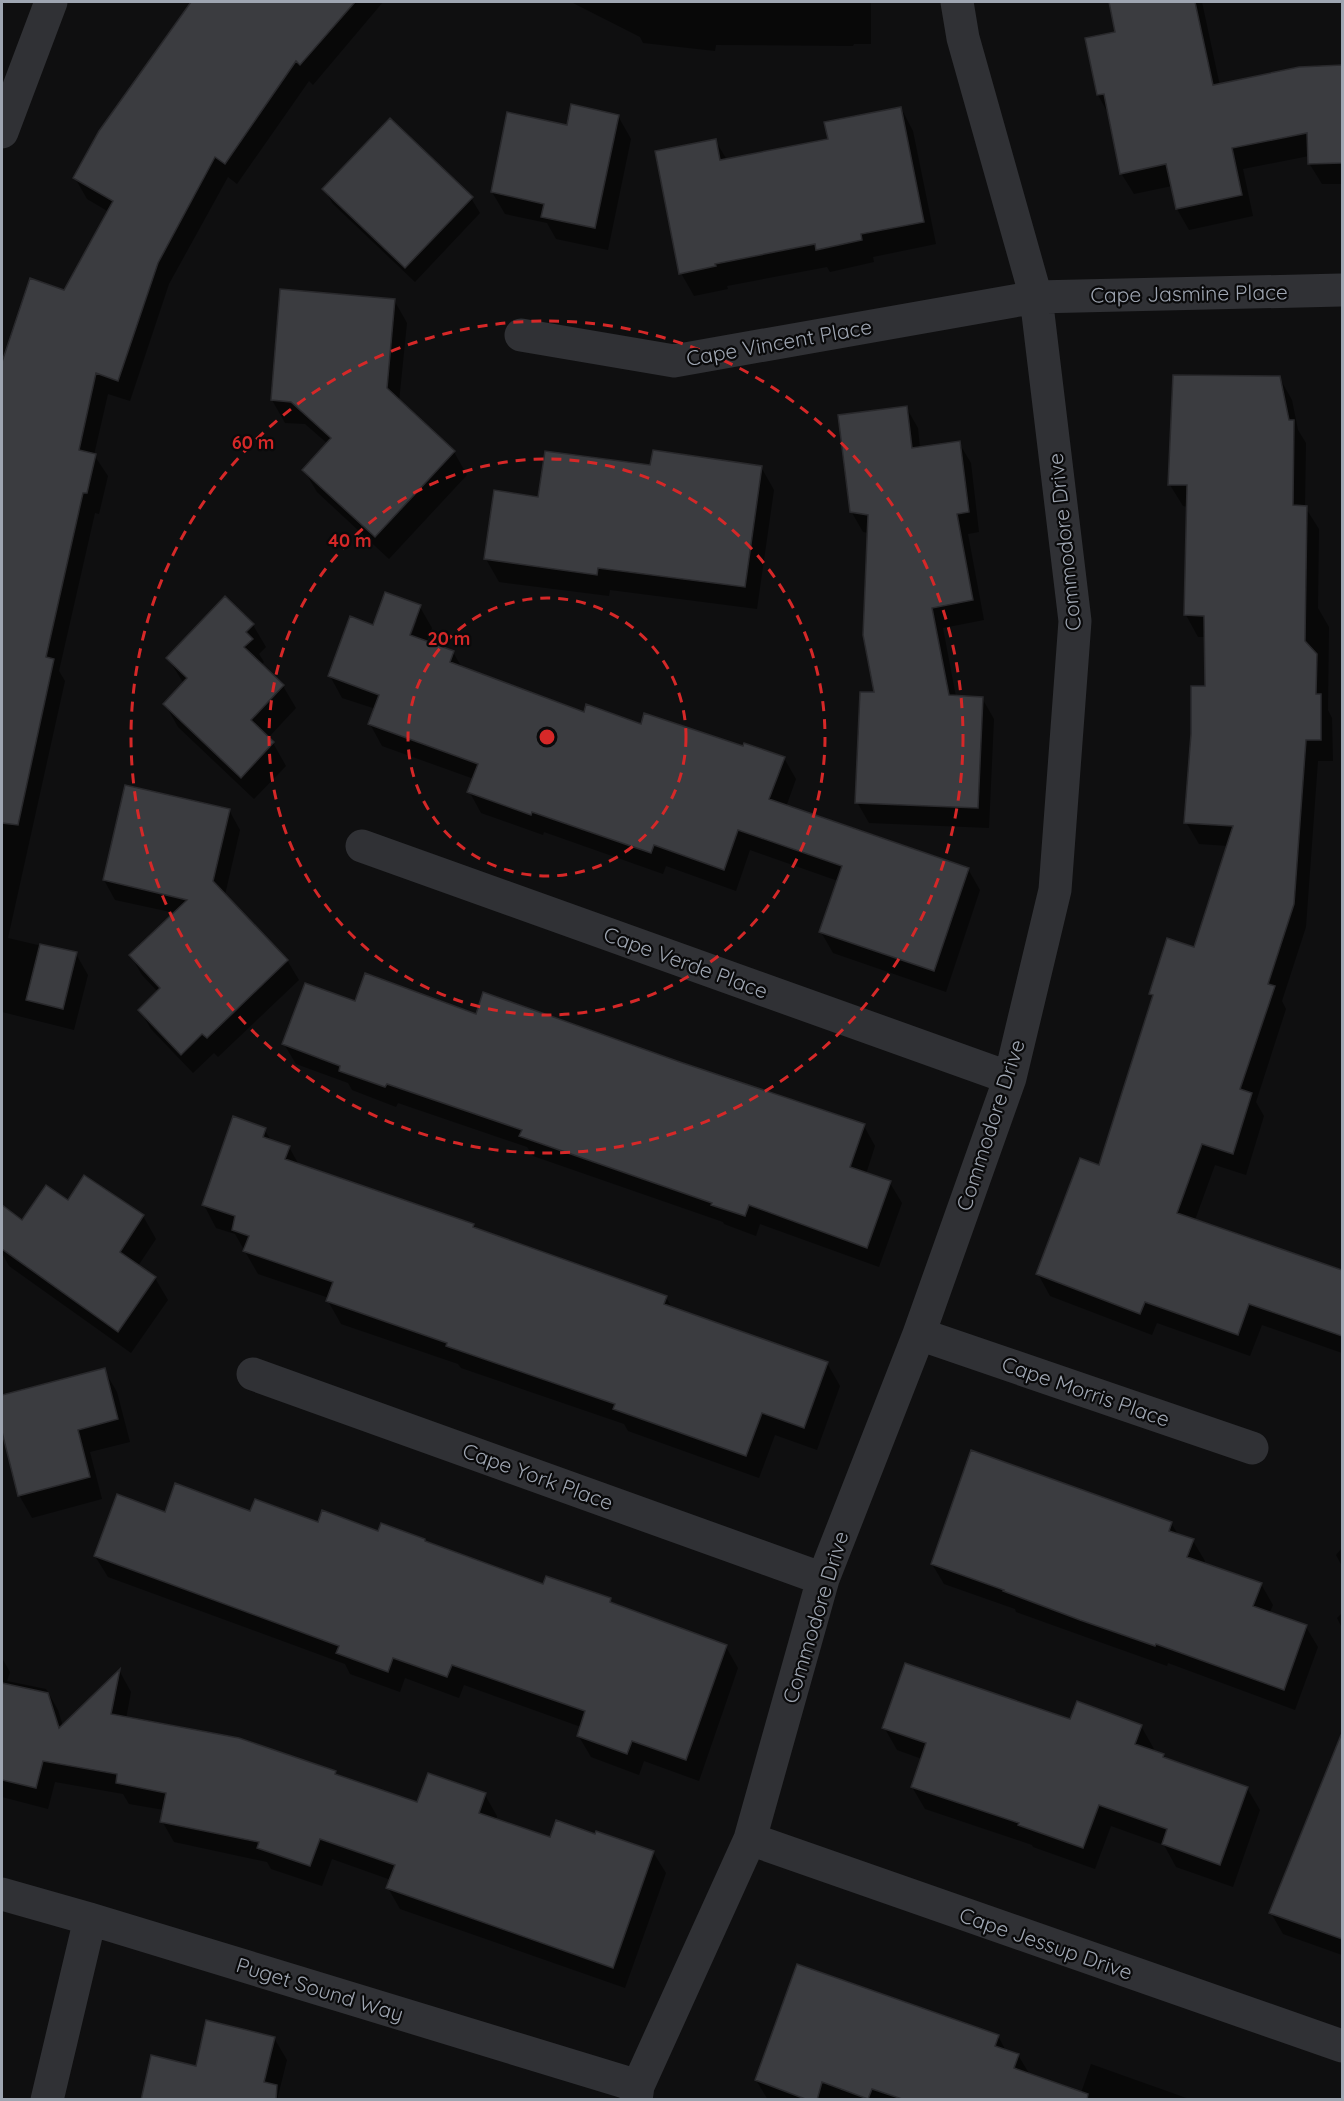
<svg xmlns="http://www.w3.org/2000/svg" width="1344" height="2101" font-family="Quicksand,sans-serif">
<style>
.shadow{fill:#0007;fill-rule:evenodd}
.building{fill:#3b3c40;stroke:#29292c;stroke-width:1.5}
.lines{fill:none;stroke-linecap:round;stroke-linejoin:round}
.minor{stroke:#303135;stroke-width:33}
.ring{fill:none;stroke:#d62828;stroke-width:3;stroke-dasharray:10 8}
.labels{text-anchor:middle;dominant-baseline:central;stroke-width:4.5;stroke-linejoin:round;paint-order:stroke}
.street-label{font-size:21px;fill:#9fa6b2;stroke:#0a0a0b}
.centre{fill:#d62828;stroke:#0a0a0b;stroke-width:3}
.ring-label{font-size:18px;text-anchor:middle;font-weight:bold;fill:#d62828;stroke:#0a0a0b;stroke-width:4.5;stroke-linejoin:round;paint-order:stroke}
</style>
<rect width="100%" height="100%" fill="#0f0f10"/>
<!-- shadow -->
<path class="shadow" d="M193,2H383L313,85L309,81L237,184L228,177L169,284L130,401L108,394L94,455L108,476L99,514L95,513L59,671L65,681L8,938L76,954L88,975L74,1030L2,1012V367L31,280L65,292L109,212L87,199L75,178L100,132Z
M571,2H871V44H854L853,46L716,45L715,51L643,43L640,37Z
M1110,2H1202L1220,86L1300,68L1342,67V184H1322L1309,163V156L1243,169L1253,216L1189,230L1177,209L1172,186L1134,194L1121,173L1109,115L1098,95L1117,33Z
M901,108L913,131L936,244L873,257L874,262L830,272L827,267L727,286L728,289L694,296L681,273L715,140L727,160L830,140Z
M618,116L631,139L608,250L556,239L547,223L505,214L492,192L568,127Z
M324,189L471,198L480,213L415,282L333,204Z
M394,300L407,323L399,402L454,452L467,475L389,559L317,492L304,470L328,444L305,424L285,423L272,400Z
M1279,377L1292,400L1298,430L1306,443L1305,507L1319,529L1318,608L1329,627L1328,710L1332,718L1333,761H1318L1306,927L1282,1001L1286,1009L1256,1102L1264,1116L1246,1175L1215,1165L1195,1220L1342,1270V1353L1262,1325L1250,1356L1157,1323L1152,1335L1050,1296L1038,1274L1100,1167L1153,999L1150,994L1195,949L1228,846L1199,844L1186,822L1207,687L1206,637H1198L1186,615L1188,507L1183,506L1170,485Z
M906,407L918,428L920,448L959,443L971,463L979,532L968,534L984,620L943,628L956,697L982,698L994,719L989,828L869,823L857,802L876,694L869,533L863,532L851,511Z
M652,467H761L774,490L757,609L610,590L609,596L499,582L486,559L539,498Z
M420,607L432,628L427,642L453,652L462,668L585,714L784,758L796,779L786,807L968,869L980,890L946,992L833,953L821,932L838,881L750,850L736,891L666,866L663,874L544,832L543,835L481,813L469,791L474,779L382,746L370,724L376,709L342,698L330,676L374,627ZM414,620H417L409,642L407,641Z
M253,625L266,647L259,654L264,662L261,665L283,686L296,708L268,738L273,743L286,766L254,799L178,727L165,704L184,684L168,658Z
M229,810L240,830L225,895L287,960L299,980L218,1057L214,1053L193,1073L151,1029L140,1010L158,992L142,975L131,956L175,913L115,900L104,880Z
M356,1003L476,1016L679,1064L864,1126L875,1146L866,1174L890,1183L902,1203L879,1267L760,1224L756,1236L724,1224L723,1222L533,1156L527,1147L398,1103L396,1107L352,1090L348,1083L296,1064L284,1044Z
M264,1129L272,1142L289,1147L299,1165L473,1225L475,1230L666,1297L672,1308L827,1363L840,1386L817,1450L775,1435L759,1478L628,1431L624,1424L461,1368L458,1364L341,1324L328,1301L329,1298L258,1274L235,1234L216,1228L204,1205Z
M68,1202L143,1216L156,1239L138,1266L155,1278L168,1300L131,1353L9,1266L2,1253V1236L15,1216L23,1222Z
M104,1370L117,1392L130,1442L90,1452L102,1499L32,1518L19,1495L2,1426V1396Z
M251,1513L379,1533L426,1544L544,1586L610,1600L612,1604L726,1647L738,1668L699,1781L644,1761L639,1775L591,1757L578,1735L581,1727L464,1685L459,1698L405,1678L400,1692L350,1674L345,1664L108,1577L95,1556L166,1514Z
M1171,1523L1179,1536L1193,1541L1205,1561L1204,1564L1261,1584L1273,1605L1269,1614L1306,1627L1318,1647L1295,1710L1168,1663L1167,1666L1094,1640L1016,1612L1015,1609L944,1584L932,1564Z
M1342,1548V1566L1336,1555Z
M1342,1613V1628L1337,1618Z
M2,1658L10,1672L7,1681L46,1689L58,1710L63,1726L120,1672L131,1692L126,1719L335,1772L338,1776L418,1804L485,1795L497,1816L496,1821L551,1839L596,1836L653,1852L666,1873L625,1988L400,1909L388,1888L391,1880L332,1859L322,1886L271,1869L267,1862L174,1842L162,1821L164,1810L129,1804L123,1794L55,1782L48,1809L2,1797Z
M1071,1721L1141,1726L1154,1749L1152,1752L1163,1756L1165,1759L1247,1788L1260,1810L1233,1887L1176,1867L1164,1845L1111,1826L1095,1869L1033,1847L1032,1845L925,1809L912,1787L922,1759L897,1750L884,1727Z
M1313,1808L1342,1819V1955L1283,1934L1271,1913Z
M998,2036L1006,2051L1018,2055L1030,2075L1081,2093L1091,2064L1192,2100H768L756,2080Z
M274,2038L287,2060L277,2100H143L197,2067Z"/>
<!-- building -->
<path class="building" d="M191,2H355L300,65L296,61L225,164L215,157L158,263L118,381L96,373L79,450L96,454L87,493H83L46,657L54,659L18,825L2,823V362L30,278L64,290L113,201L73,178L99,131Z
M1109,2H1195L1213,85L1299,67L1342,65V163L1308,164L1307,133L1232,148L1242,195L1176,209L1166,164L1120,174L1104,94L1097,95L1085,38L1115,32Z
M571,104L619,115L595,228L541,217L544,204L491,192L507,112L567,125Z
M901,107L924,222L861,234L862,240L816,250L815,244L715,264L716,266L679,274L655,151L716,139L720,160L828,139L824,122Z
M390,118L473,197L405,268L322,189Z
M280,289L395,299L387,388L455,451L375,537L302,470L331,438L291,402L271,400Z
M1173,375L1280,376L1289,420H1294L1293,505L1307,506L1305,641L1317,654L1316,694H1321V740H1306L1294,904L1268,984L1275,986L1240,1089L1252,1093L1233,1154L1202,1144L1177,1213L1342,1270V1336L1249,1304L1238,1335L1145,1302L1140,1314L1036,1274L1080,1158L1099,1165L1153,995L1149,994L1167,938L1194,947L1233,826L1184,823L1191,734V686H1205L1204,616L1184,615L1187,485H1168Z
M907,406L912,448L960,441L969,512L957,514L973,600L932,608L949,695L983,697L978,808L855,803L860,692H874L863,635L868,515L850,512L838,415Z
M653,450L762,466L745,587L598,568L597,575L484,559L494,490L538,497L545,451L650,465Z
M385,592L421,605L410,635L454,651L450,662L584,712L586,704L641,724L644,713L743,746L744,743L785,757L769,799L969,868L934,971L819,932L842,866L738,830L724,870L654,845L651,853L532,812L531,815L467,792L478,764L368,724L379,695L328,676L350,616L373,625Z
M225,596L254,624L246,632L253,639L244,647L284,685L251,720L274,742L241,778L163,704L187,678L166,658Z
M125,785L230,809L213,881L288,960L207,1038L202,1034L181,1055L138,1010L160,988L129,955L187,900L103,880Z
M40,944L77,952L63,1009L26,1000Z
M365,973L476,1014L483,992L680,1062L865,1124L850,1167L891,1181L867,1248L749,1205L745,1216L711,1205L712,1203L519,1136L522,1130L387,1084L385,1087L339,1071L340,1066L282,1044L305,983L355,1001Z
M233,1116L266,1128L263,1137L290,1146L285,1159L474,1224L473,1227L667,1296L664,1304L828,1362L804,1428L762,1413L746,1456L613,1409L615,1404L446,1346L447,1343L326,1301L333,1282L243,1251L249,1236L232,1230L235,1216L202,1205Z
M84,1175L144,1215L120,1252L156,1277L118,1332L2,1249V1205L22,1220L46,1185L68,1200Z
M105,1368L118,1419L78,1430L90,1477L18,1496L2,1432V1395Z
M971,1450L1172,1522L1169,1531L1194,1539L1187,1557L1262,1583L1253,1606L1307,1625L1284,1690L1156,1644L1155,1646L1080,1620L1003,1591L1004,1590L931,1564Z
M175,1483L250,1511L255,1499L318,1522L322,1510L378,1531L381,1523L425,1539V1541L543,1584L546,1576L611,1598L610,1602L727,1645L686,1760L632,1741L627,1754L577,1736L585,1711L452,1665L447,1677L393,1658L388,1672L336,1653L339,1646L94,1556L117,1494L165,1512Z
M905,1663L1070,1719L1077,1701L1142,1725L1135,1744L1164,1754L1163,1757L1248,1787L1220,1865L1162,1844L1167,1829L1099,1805L1083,1848L1018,1825L1019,1823L911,1787L926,1743L882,1728Z
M120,1669L111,1714L239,1738L336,1771L335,1774L417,1802L428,1773L486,1793L479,1813L550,1837L556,1820L595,1834L596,1831L654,1851L613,1968L386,1888L395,1865L320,1839L310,1866L257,1848L259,1842L160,1822L166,1793L116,1783L117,1774L43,1761L36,1788L2,1780V1683L48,1693L59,1728Z
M1341,1735H1342V1939L1269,1913Z
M797,1964L999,2035L995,2046L1019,2054L1014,2068L1088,2094L1087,2100H905L872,2089L868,2099L822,2082L817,2100H808L755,2080Z
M206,2020L275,2037L264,2082L277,2085L276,2100H141L151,2055L196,2066Z"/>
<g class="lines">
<!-- minor -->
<path class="minor" d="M2,132L51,2
M521,335L674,361L1036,297L1341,290
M362,846L1010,1078
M919,1334L1252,1448
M253,1374L823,1579
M750,1839L1342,2046
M2,1894L90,1919L638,2086
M47,2100L90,1919
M636,2100L638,2086L750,1839L823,1579L919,1334L1010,1078L1055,890L1075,621L1036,297L963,38L957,2"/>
</g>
<!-- distance rings -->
<g class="ring">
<circle cx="547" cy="737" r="139"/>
<circle cx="547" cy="737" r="278"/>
<circle cx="547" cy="737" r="416"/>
</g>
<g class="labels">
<!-- street labels -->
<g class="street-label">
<text transform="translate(1189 293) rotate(-1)">Cape Jasmine Place</text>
<text transform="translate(779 342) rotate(-10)">Cape Vincent Place</text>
<text transform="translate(1064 542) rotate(-96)">Commodore Drive</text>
<text transform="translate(686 962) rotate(20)">Cape Verde Place</text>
<text transform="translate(990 1125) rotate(-72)">Commodore Drive</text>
<text transform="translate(1086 1391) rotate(19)">Cape Morris Place</text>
<text transform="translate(538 1476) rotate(20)">Cape York Place</text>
<text transform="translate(815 1617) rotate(-73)">Commodore Drive</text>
<text transform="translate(1046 1943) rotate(19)">Cape Jessup Drive</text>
<text transform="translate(320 1989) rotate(17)">Puget Sound Way</text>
</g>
</g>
<circle cx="547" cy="737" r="9" class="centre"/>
<g class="ring-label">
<text x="253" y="449">60 m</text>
<text x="350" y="547">40 m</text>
<text x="449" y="645">20 m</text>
</g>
<!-- border -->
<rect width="1344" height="2101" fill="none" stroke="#9fa6b2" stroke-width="6"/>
</svg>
